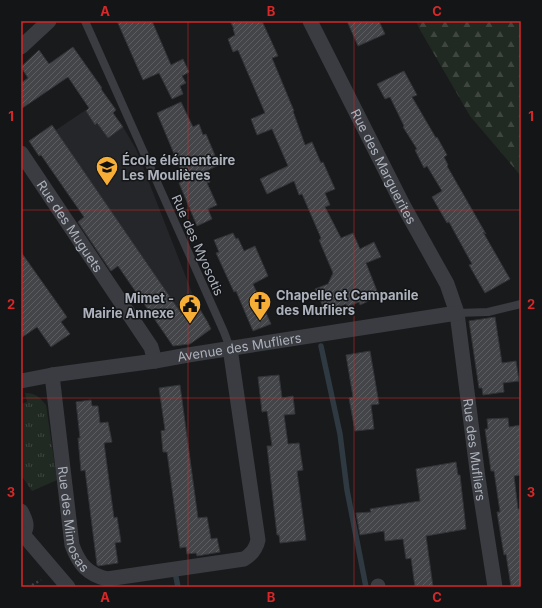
<svg xmlns="http://www.w3.org/2000/svg" width="542" height="608" font-family="Inter,sans-serif">
<style>
.built{fill:#252629}
.grass{fill:url(#grass-tufts)}
.forest{fill:url(#forest-firs)}
.lines{fill:none;stroke-linecap:round;stroke-linejoin:round}
.stream{stroke:#2f3941;stroke-width:5.5}
.building{fill:url(#building-hatch);stroke:#333438}
.path{stroke:#404348;stroke-width:2.5;stroke-dasharray:2 3;stroke-linecap:butt}
.service{stroke:#3a3c41;stroke-width:8}
.minor{stroke:#3a3c41;stroke-width:15}
.grid{fill:none;stroke:#d62828;stroke-width:1;stroke-opacity:0.55}
.labels{text-anchor:middle;dominant-baseline:central;stroke-width:3;stroke-linejoin:round;paint-order:stroke}
.poi-label{font-size:13px;font-weight:bold;fill:#acb1bc;stroke:#141517;text-anchor:start}
.street-label{font-size:13px;fill:#acb1bc;stroke:#141517}
.neatline{fill:none;stroke:#d62828;stroke-width:1.5}
.grid-label{font-size:13px;text-anchor:middle;font-weight:bold;fill:#d62828}
</style>
<defs>
<pattern id="grass-tufts" width="24" height="20" patternUnits="userSpaceOnUse"><rect width="24" height="20" fill="#212a22"/><path d="M3 7l-1-3M5 7V3M7 7l1-3M15 17l-1-3M17 17v-4M19 17l1-3" fill="none" stroke="#3f4640"/></pattern>
<pattern id="forest-firs" width="22" height="20" patternUnits="userSpaceOnUse"><rect width="22" height="20" fill="#212a22"/><path d="M5 1l3.5 6h-7zM16 11l3.5 6h-7z" fill="#3f4640"/></pattern>
<pattern id="building-hatch" width="6" height="6" patternUnits="userSpaceOnUse"><rect width="6" height="6" fill="#434549"/><path d="M-1 1l2-2M0 6l6-6M5 7l2-2" fill="none" stroke="#5b5d61"/></pattern>
</defs>
<rect width="100%" height="100%" fill="#191a1c"/>
<!-- built -->
<path class="built" d="M105,97L108,99L116,110L112,113L123,127L136,149L196,303L160,327L118,266L110,271L77,222L84,217L41,155L39,156L29,141L52,125L56,130Z"/>
<!-- grass -->
<path class="grass" d="M25,393C36,393 39,397 46,405L57,480L32,491L21,475V404L27,402Z"/>
<!-- forest -->
<path class="forest" d="M416,21H521V176L470,116L419,28Z"/>
<g class="lines">
<!-- stream -->
<path class="stream" d="M321,346L340,434L347,490L366,587
M176,577L178,587"/>
</g>
<!-- building -->
<path class="building" d="M117,21H152L171,65L183,59L189,72L182,76L186,83L180,86L183,94L172,99L159,73L143,80Z
M230,21H262L278,56L272,58L294,111H293L305,145L312,142L321,163L323,162L335,189L325,193L330,205L325,207L341,238L353,233L360,249L374,242L381,257L366,263L379,296L360,305L359,302L347,307L346,304L326,313L315,289L328,284L333,273L319,240L321,239L320,238H321L302,194L299,195L294,181L267,194L260,179L288,166L272,129L257,135L251,119L265,113L238,50L233,52L228,39L235,35L233,29H234Z
M347,21H379L385,34L358,46Z
M73,47L102,88L101,89L116,110L113,113L123,127L108,138L97,123L95,125L86,111L89,108L68,77L21,109V83L28,78L21,67L39,50L49,64Z
M404,71L417,95L412,97L436,138L437,137L447,155L444,157L448,165L447,166L486,234L483,232L510,279L485,293L469,265L472,264L449,222L447,223L432,197L442,191L427,166L424,168L415,150L417,149L403,127L404,126L390,97L385,99L377,84Z
M181,102L193,127L199,124L203,135L206,134L219,165L206,171L210,182L207,183L217,205L208,209L212,219L197,226L179,183L185,180L157,113Z
M52,125L181,313L196,303L207,321L211,329L190,344L173,346L118,266L111,271L78,222L84,217L41,155L39,156L29,141Z
M233,233L236,239L238,238L244,251L255,246L268,276L253,284L271,324L253,331L236,291L234,292L216,253L219,252L214,240Z
M21,252L67,317L61,322L70,334L51,347L37,327L21,338Z
M495,317L502,363L516,361L519,381L503,383L504,392L483,395L482,388H479L469,321Z
M370,351L379,404L371,405L374,429L355,431L349,398L353,397L346,355Z
M279,375L282,398L293,396L295,414L284,415L288,444L299,443L303,470L297,471L306,540L280,543L279,535H277L267,446H272L267,411L262,412L258,377Z
M180,385L198,518L207,517L211,539L217,538L220,552L197,556L196,553L187,554L186,547L180,548L167,452H163L161,431L165,430L159,388Z
M91,400L92,406H98L100,423L108,422L112,442L104,443L114,518L117,517L121,542L115,543L118,563L98,566L97,565L85,470L81,471L78,438H80L76,402Z
M508,418L509,427L521,425V475L514,476L518,509H521V587H511L506,554L504,555L497,512H500L494,471H491L485,429H488L487,419Z
M456,462L458,475H460L466,529L426,536L433,587H415L411,558L406,559L403,539L385,541L384,531L360,535L356,513L371,512L370,509L420,501L416,469Z"/>
<g class="lines">
<!-- path -->
<path class="path" d="M32,585L41,580"/>
<!-- service -->
<path class="service" d="M85,21L224,332L230,348
M457,313L488,312L521,304"/>
<!-- minor -->
<g class="minor">
<path id="s1" d="M310,21L403,205L447,284L457,313L478,478L495,587"/>
<path d="M21,47L49,21"/>
<path id="s2" d="M21,153L151,347L155,361"/>
<path id="s3" d="M52,375L72,545C79,564 87,574 107,579L244,559C252,554 256,549 258,540L230,348"/>
<path id="s4" d="M21,381L52,375L155,361L188,355L457,313"/>
<path d="M21,511C25,519 29,526 23,534"/>
<path d="M21,532L68,587"/>
<path d="M378,586V587"/>
</g>
</g>
<!-- grid -->
<path class="grid" d="M188,21V587M354,21V587M21,210H521M21,398H521"/>
<!-- icons -->
<defs>
<g id="school-pin" transform="scale(1.15)"><path d="M0 17L-7.5 6A9.5 9.5 0 1 1 7.5 6Z" fill="#f6ae37" stroke="#141517"/><path d="M0-5L7-2L0 1L-7-2ZM-4 1L0 2.5L4 1V4Q0 6-4 4Z" fill="#111"/></g>
<g id="church-pin" transform="scale(1.15)"><path d="M0 17L-7.5 6A9.5 9.5 0 1 1 7.5 6Z" fill="#f6ae37" stroke="#141517"/><path d="M-1.2-6h2.4v3.5h3.3v2.4h-3.3V6h-2.4V-.1h-3.3v-2.4h3.3Z" fill="#111"/></g>
<g id="civic-pin" transform="scale(1.15)"><path d="M0 17L-7.5 6A9.5 9.5 0 1 1 7.5 6Z" fill="#f6ae37" stroke="#141517"/><path d="M-.6-6.5H3V-4.5H.6V-3L4-1V1h2V6H-6V1h2V-1L-.6-3ZM-1.2 2.5V6h2.4V2.5Z" fill="#111"/></g>
</defs>
<g fill-rule="evenodd">
<use href="#school-pin" x="107" y="167"/>
<use href="#church-pin" x="260" y="302"/>
<use href="#civic-pin" x="190" y="305"/>
</g>
<g class="labels">
<!-- poi labels -->
<g class="poi-label">
<text x="122" y="160">École élémentaire<tspan x="122" dy="15">Les Moulières</tspan></text>
<text x="276" y="295">Chapelle et Campanile<tspan x="276" dy="15">des Mufliers</tspan></text>
<text x="174" y="298" text-anchor="end">Mimet -<tspan x="174" dy="15">Mairie Annexe</tspan></text>
</g>
<!-- street labels -->
<g class="street-label">
<text stroke="none"><textPath href="#s1" startOffset="163">Rue des Marguerites</textPath></text>
<text stroke="none"><textPath href="#s2" startOffset="88">Rue des Muguets</textPath></text>
<text transform="translate(198 245) rotate(66)">Rue des Myosotis</text>
<text stroke="none"><textPath href="#s4" startOffset="221">Avenue des Mufliers</textPath></text>
<text stroke="none"><textPath href="#s1" startOffset="465">Rue des Mufliers</textPath></text>
<text stroke="none"><textPath href="#s3" startOffset="146">Rue des Mimosas</textPath></text>
</g>
</g>
<!-- border -->
<rect width="542" height="608" fill="none" stroke="#141517" stroke-width="44"/>
<rect x="22" y="22" width="498" height="564" class="neatline"/>
<g class="grid-label">
<text x="105" y="16">A</text>
<text x="271" y="16">B</text>
<text x="437" y="16">C</text>
<text x="11" y="121">1</text>
<text x="531" y="121">1</text>
<text x="11" y="309">2</text>
<text x="531" y="309">2</text>
<text x="11" y="497">3</text>
<text x="531" y="497">3</text>
<text x="105" y="602">A</text>
<text x="271" y="602">B</text>
<text x="437" y="602">C</text>
</g>
</svg>
